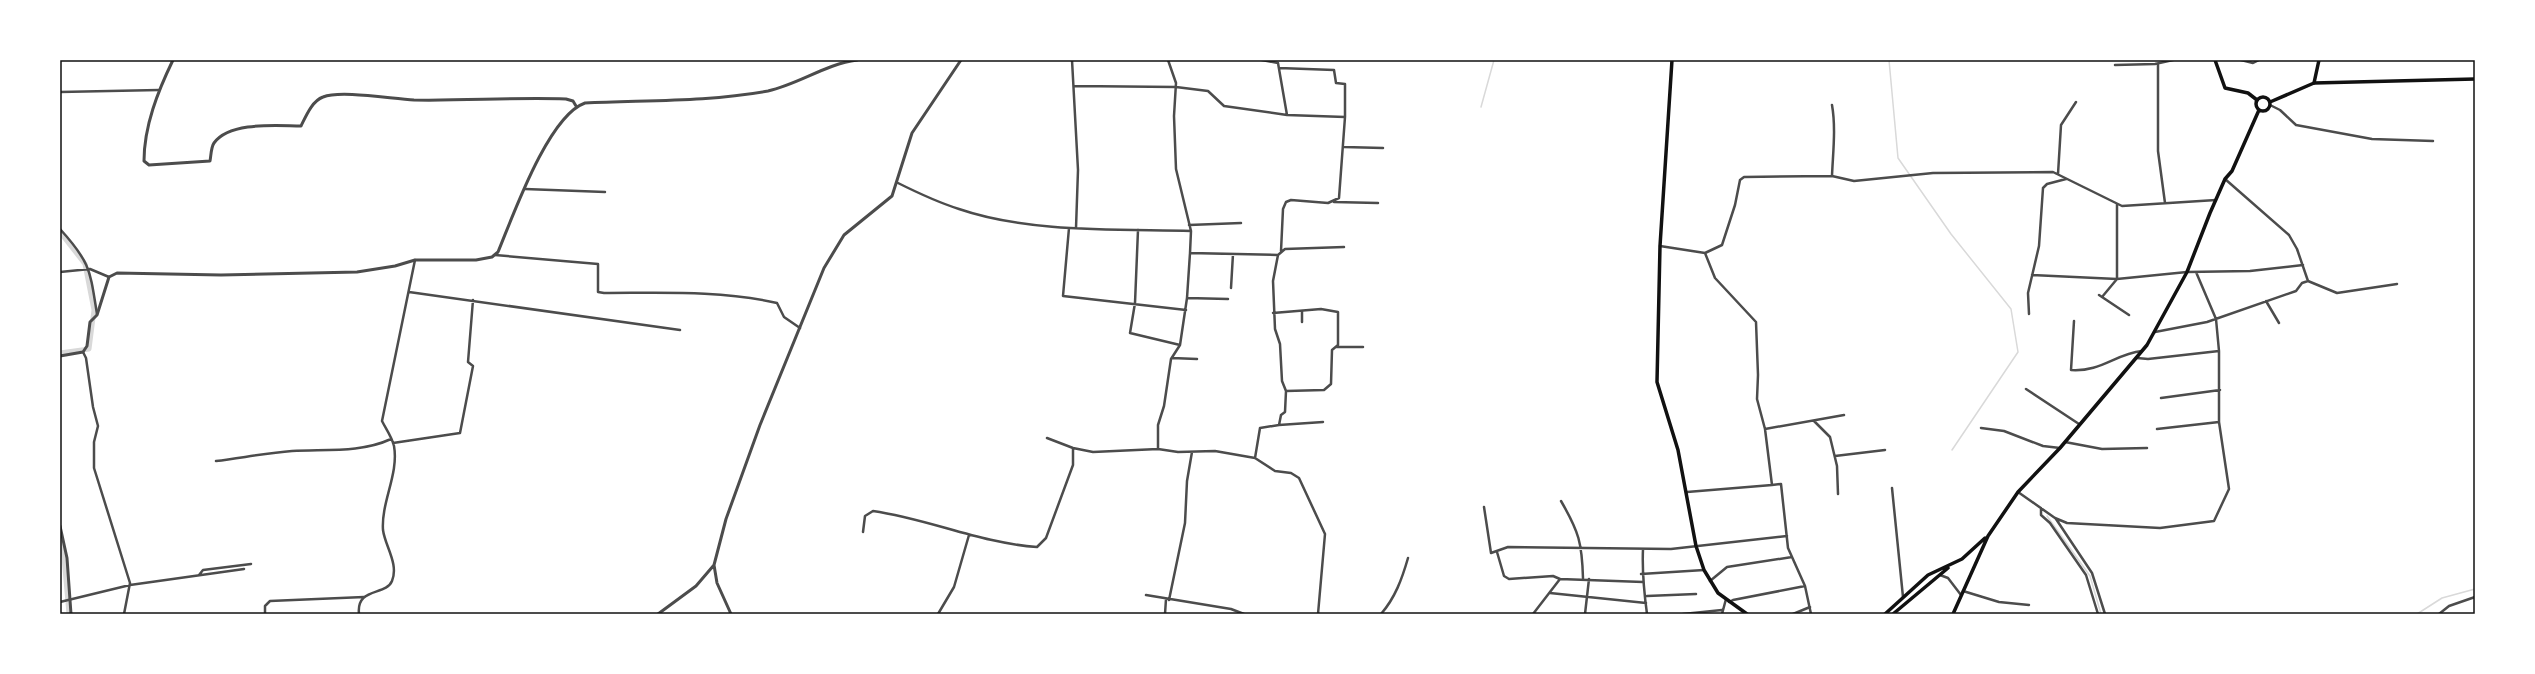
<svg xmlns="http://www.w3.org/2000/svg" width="2535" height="674" font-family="Rubik,sans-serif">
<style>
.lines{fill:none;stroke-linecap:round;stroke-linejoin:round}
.stream{stroke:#d9d9d9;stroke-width:1.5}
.canal{stroke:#d9d9d9;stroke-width:5}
.minor{stroke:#4c4c4c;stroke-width:2.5}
.tertiary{stroke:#4c4c4c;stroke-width:3}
.secondary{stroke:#111;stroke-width:3.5}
.primary{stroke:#111;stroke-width:3.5}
.neatline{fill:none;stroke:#111;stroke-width:1.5}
</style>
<rect width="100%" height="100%" fill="#fff"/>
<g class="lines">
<!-- stream -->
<path class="stream" d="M1889,60L1898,158L1951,234L2011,309L2018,352L1952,450
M1481,107L1494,60
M2047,516L2090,576L2101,614
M2387,614H2408
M2417,614L2442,598L2475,589"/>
<!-- canal -->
<path class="canal" d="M60,232L85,264L94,310L89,349L60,353
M60,542L64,557L69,614"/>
<!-- minor -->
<path class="minor" d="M1072,60L1078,170L1076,228
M1262,60L1278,63L1287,115L1345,117L1339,198L1328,203L1291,200L1286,202L1283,209L1281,251
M2241,60L2253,63L2259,60
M2158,64V151L2165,203
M2115,65L2155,64L2173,60
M1279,68L1334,70L1336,83L1345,84V117
M1074,86L1176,87L1208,91L1224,106L1287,115
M60,92L159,90
M1832,105C1836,128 1833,152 1832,176
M2270,105L2280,110L2296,125L2372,139L2433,141
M1344,147L1383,148
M2058,174L2061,125L2076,102
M2225,179L2289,235L2297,249L2308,281
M898,183C918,193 937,202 959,209C1029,233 1117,229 1191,231
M525,189L605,192
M1334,202L1378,203
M1189,225L1241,223
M1069,228L1063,296L1186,310
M60,229C91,263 90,271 97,314
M1138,230L1135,303L1130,333L1180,345
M1660,246L1705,253L1722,245L1735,205L1740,180L1744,177L1832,176L1854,181L1933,173L2053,172L2122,206L2216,200
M1190,253L1278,255
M495,255L598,264V292L604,293C661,293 721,290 777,303L784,317L800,328
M60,272L90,269L109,277
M2032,275L2117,279L2187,272L2250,271L2303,265
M1231,288L1233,254
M409,292L680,330
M2099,295L2129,315
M2102,297L2117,279V204
M1187,298L1228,299
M2266,301L2279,323
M1273,313L1321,309L1338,312V345L1332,350L1331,384L1324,390L1286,391
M2029,314L2028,293L2039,246L2043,188L2047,184L2066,179
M2074,321L2071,370C2101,372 2115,354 2142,351
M1302,322V311
M2155,332L2207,322L2296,291L2302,283L2308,281L2337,293L2397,284
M1336,347H1363
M83,352L86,358L93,407L98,426L94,442V468L130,583L124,614
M1172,358L1197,359
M2137,358L2148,359L2219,351
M2026,389L2079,424
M2161,398L2220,390
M1814,421L1830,437L1837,466L1838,494
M1279,425L1323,422
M1981,428L2004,431L2043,446L2060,448
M1765,429L1844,415
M2157,429L2219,422
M1047,438L1073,448L1093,452L1158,449L1178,452L1215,451L1255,458L1275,471L1291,473L1299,478L1325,534L1318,614
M2065,442L2102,449L2147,448
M393,443L460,433L473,366L468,362L473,300
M1158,449V425L1164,406L1171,359L1180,345L1187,298L1190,253L1191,231L1176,169L1174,116L1176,83L1168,60
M1835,456L1885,450
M1255,458L1260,428L1279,425L1281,415L1285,412L1286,391L1282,381L1280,344L1275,329L1273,281L1278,255L1285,249L1344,247
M216,461C241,458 266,453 292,451C325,449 361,453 391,439
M1772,485L1781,484L1788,548L1805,586L1811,614
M1892,488L1903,597
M1687,492L1772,485L1765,429L1757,399L1758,375L1756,322L1715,278L1705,253
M2018,492L2055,518L2067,523L2160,528L2214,521L2229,489L2219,422V351L2216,319L2196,272
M1561,501C1579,532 1582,543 1583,578
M1484,507L1491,553L1508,547L1671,549L1787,536
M2041,508V515L2050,523L2086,575L2098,614
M2056,519L2092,573L2105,614
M863,532L865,516L873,511C929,519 980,543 1037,547L1046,538L1073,465V448
M1643,549C1642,571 1644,592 1647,614
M1497,552L1504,576L1509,579L1553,576L1560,579
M1641,574L1704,570
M199,575L203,570L251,564
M1940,575L1948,578L1961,595
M1710,581L1727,567L1792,557
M1963,591L1999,602L2029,605
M1550,593L1646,603
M1146,595L1231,609L1244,614
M1647,596L1696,594
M1169,600L1185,523L1187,481L1192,452
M60,602L130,585L244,569
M1729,602L1733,600L1805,586
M265,614V606L270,601L364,597
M359,614C356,587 386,596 392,581C399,564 385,546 383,530C381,502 399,474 394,446C392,437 386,429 382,421L415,260
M938,614L954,587L969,535
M1165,614L1166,599
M1381,614C1395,598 1402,579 1408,558
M1533,614L1560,579L1643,582
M1585,614L1589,579
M1683,614L1722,610
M1722,614L1726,599
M1793,614L1810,607
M2439,614L2449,606L2475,597"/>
<!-- tertiary -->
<path class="tertiary" d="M173,60C158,91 144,126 144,161L149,165L210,161C211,156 211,147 214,143C230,121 278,126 301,126C306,116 312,101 323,97C341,90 392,99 414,100C465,101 516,97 566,99L573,101L576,106
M60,356L83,352L87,346L90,322L97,315L109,277L117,273L221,275L357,272L395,266L415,260H476L492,257L498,252C513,216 548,116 585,103C645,100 708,102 768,91C799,84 826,64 857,60
M60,526L67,558L71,614
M714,565L717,583L731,614
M658,614L696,586L714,565L726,519L760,425L824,268L844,235L892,196L912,133L961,60"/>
<!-- secondary -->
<path class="secondary" d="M2215,60L2225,88L2248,93L2257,100
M2314,83L2319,60"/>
<!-- primary -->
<path class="primary" d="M1672,60L1660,246L1657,382L1678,450L1696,546L1704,570L1718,593L1747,614
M2256 104a7 7 0 1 1 14 0a7 7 0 1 1-14 0Z
M2270,102L2314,83L2475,79
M1885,614L1928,575L1962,559L1985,538
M1893,614L1948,568
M1953,614L1988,536L2018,492L2060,448L2147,345L2187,272L2210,213L2225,179L2232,171L2259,110"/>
</g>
<!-- border -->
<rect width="2535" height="674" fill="none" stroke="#ffffff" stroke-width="122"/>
<rect x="61" y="61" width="2413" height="552" class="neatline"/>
</svg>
